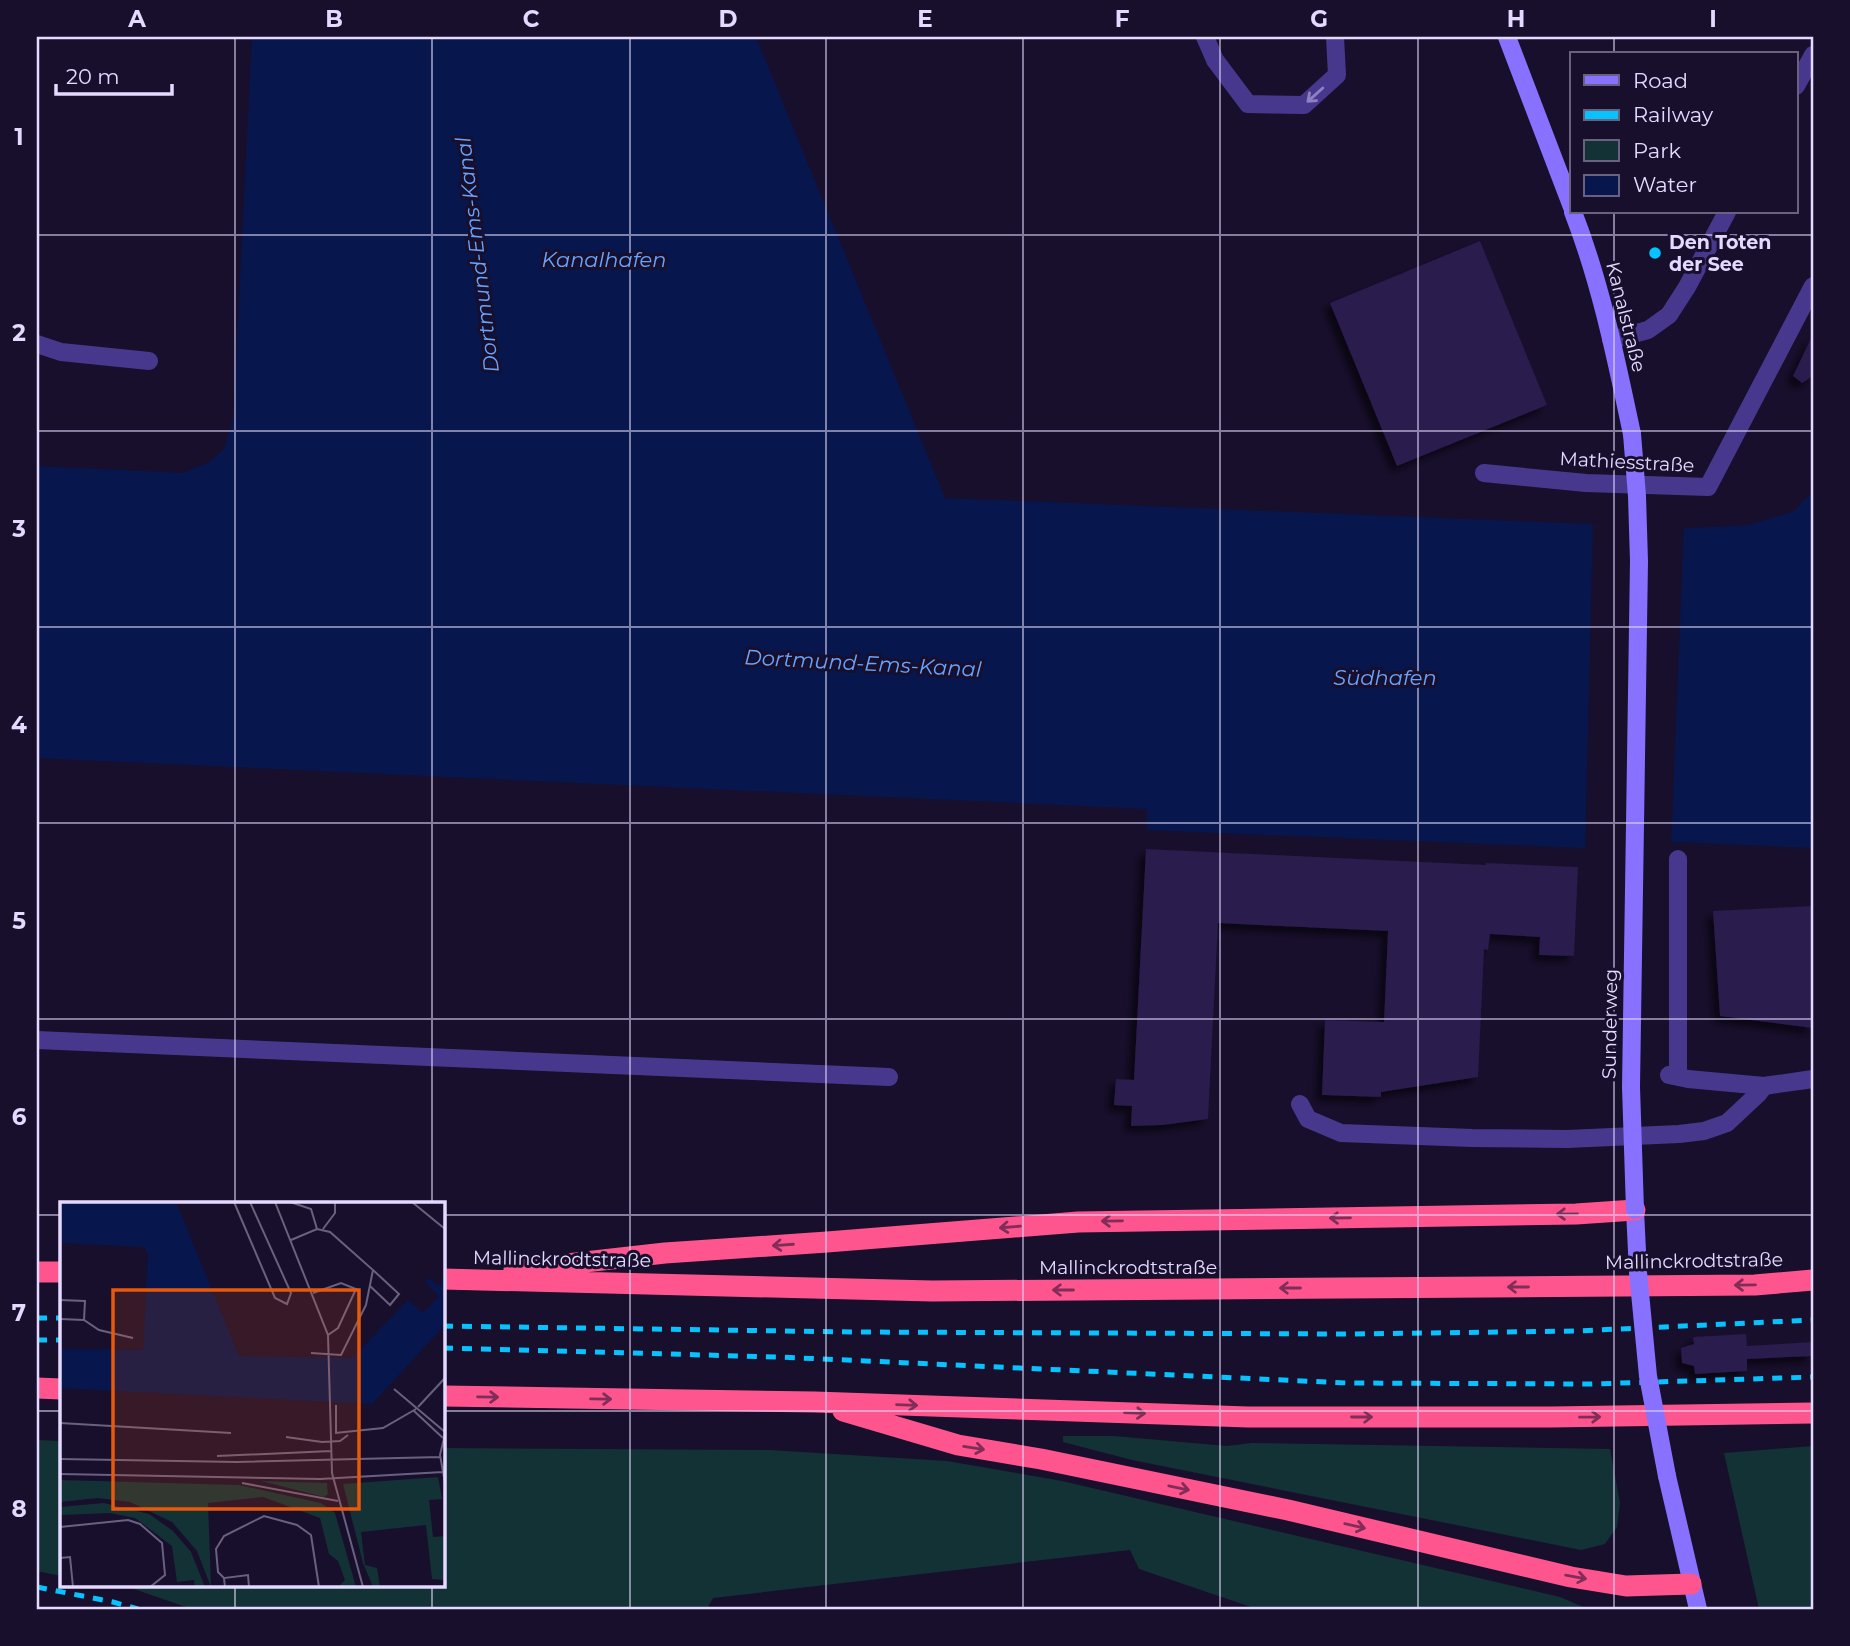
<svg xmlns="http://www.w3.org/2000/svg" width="1850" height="1646" font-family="Montserrat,sans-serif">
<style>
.green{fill:#123236}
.water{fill:#07174d}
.pier{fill:#180f2c}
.building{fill:#2c1a4e;filter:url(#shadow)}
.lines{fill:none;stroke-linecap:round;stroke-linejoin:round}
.lane{stroke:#47388e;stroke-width:18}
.street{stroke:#47388e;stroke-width:18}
.secondary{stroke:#8971ff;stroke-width:18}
.highway{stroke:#ff558e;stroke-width:21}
.rail{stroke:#06c2ff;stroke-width:5;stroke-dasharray:10 9;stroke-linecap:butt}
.secondary-bridge{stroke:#8971ff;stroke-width:18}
.oneway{stroke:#8e81c1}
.oneway2{stroke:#802e58}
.grid{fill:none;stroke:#e4daff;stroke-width:2;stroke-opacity:0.55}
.poi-dot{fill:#06c2ff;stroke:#180f2c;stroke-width:2.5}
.labels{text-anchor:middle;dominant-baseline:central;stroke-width:6;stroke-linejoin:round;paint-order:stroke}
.poi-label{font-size:19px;font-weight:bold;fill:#e4daff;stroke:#180f2c;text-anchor:start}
.street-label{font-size:19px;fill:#e4daff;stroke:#180f2c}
.water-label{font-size:21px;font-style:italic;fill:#68a4ff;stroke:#180f2c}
.inset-road{fill:none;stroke:#6a6080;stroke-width:2}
.view{fill:#e8590c;fill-opacity:0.15;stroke:#e8590c;stroke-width:3.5}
.inset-edge{fill:none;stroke:#e4daff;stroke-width:3.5}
.neatline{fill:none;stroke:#e4daff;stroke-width:2.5}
.grid-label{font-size:23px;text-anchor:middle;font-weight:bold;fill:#e4daff}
</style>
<defs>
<filter id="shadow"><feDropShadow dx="-6" dy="6" stdDeviation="3.5" flood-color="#0009"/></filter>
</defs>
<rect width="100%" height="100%" fill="#180f2c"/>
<!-- green -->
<path class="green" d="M1063,1436H1114L1227,1446L1251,1443L1610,1449L1620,1503L1617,1527L1605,1544L1581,1550L1132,1460L1063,1442Z
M37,1440L61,1441V1576L37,1571Z
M1813,1446V1609H1759L1724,1453Z
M443,1448L770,1450L947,1461L1062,1481L1560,1597L1588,1609H1257L1139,1569L1130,1550L713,1598L707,1609H192L131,1588L112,1585H443Z"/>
<!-- water -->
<path class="water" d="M252,37H756L945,498L1690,528L1749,525L1794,511L1813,491V848L1679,842L1585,848L1147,830V809L37,758V466L183,473L211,461L224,449L233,420Z"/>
<!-- pier -->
<path class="pier" d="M1593,520L1684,524L1671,846L1585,851Z"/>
<!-- building -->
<path class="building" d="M1480,241L1547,405L1397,466L1330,303Z
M1813,334V376L1802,383L1793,376Z
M1146,849L1486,865V863L1578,867L1574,956L1539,955L1540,937L1490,934L1488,950L1484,949L1478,1077L1381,1092V1097L1322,1095L1325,1020L1384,1022L1388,931L1218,923L1208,1119L1163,1125L1131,1126L1132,1106L1114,1105L1116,1079L1134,1080Z
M1813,906V1028L1720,1016L1713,911Z
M1746,1334L1747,1346L1813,1342V1356L1747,1359V1371L1695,1374L1694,1366L1682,1363L1681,1348L1694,1344L1693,1337Z"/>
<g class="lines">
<!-- lane -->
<path class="lane" d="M1205,37L1215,60L1248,104L1304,105L1337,75L1335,37
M1796,86L1813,55
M1611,340L1648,330L1669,315L1687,287L1727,212
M37,344L61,352L149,361
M37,1040L889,1077
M1300,1104L1308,1119L1341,1133L1472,1138L1567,1139L1679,1134L1704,1131L1727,1123L1758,1094L1764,1086"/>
<!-- street -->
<path class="street" d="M1484,473L1586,483L1708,487L1813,286
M1678,859V1077
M1669,1075L1688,1079L1764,1086L1813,1079"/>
<!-- secondary -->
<path class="secondary" d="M1507,37L1572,207
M1573,212C1601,284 1616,359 1632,434
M1635,1210L1638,1272
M1667,1476L1698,1609"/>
<!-- highway -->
<path class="highway" d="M514,1270L665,1253L827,1242L1078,1222L1576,1214L1635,1210
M37,1272H61
M443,1279L932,1291L1755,1285L1813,1280
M37,1388L61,1389
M443,1396L815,1402L1248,1417H1551L1813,1413
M843,1411L958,1445L1041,1459L1288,1510L1571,1577L1626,1586L1691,1584"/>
<!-- rail -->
<path class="rail" d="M37,1318H61
M443,1326L855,1332L1346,1334L1576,1331L1813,1320
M37,1340H61
M443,1348L779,1357L1348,1383L1592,1384L1813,1377
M37,1587L113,1602L138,1609"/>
<!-- secondary-bridge -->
<path class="secondary-bridge" d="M1632,434L1637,496L1639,561L1631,1087L1635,1210
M1638,1272L1648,1376L1667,1476"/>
</g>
<!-- one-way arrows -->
<defs><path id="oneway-shaft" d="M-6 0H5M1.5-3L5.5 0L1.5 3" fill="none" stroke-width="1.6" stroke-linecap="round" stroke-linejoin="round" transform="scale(1.75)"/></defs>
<use class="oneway" href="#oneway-shaft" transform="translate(1315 95) rotate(138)"/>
<g class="oneway2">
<use href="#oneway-shaft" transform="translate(1567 1214) rotate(179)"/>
<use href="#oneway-shaft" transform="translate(1340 1218) rotate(179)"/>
<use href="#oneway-shaft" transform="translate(1112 1221) rotate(179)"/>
<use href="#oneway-shaft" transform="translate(1010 1227) rotate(175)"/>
<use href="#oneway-shaft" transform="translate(783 1245) rotate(176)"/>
<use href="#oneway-shaft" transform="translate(1745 1285) rotate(179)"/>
<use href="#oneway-shaft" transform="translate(1518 1287) rotate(180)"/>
<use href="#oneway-shaft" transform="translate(1290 1288) rotate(180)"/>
<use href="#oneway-shaft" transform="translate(1063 1290) rotate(180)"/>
<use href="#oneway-shaft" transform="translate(488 1397) rotate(1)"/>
<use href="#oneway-shaft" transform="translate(601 1399) rotate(1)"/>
<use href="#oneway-shaft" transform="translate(907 1405) rotate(2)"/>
<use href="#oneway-shaft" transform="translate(1135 1413) rotate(2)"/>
<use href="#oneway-shaft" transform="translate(1362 1417)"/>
<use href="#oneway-shaft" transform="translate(1590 1417) rotate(-1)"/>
<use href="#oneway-shaft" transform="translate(974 1448) rotate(9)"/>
<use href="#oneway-shaft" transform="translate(1179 1488) rotate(12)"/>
<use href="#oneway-shaft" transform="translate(1355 1526) rotate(13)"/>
<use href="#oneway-shaft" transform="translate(1576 1577) rotate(10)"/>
</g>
<!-- grid -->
<path class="grid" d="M235,37V1203M432,37V1203M630,37V1609M826,37V1609M1023,37V1609M1220,37V1609M1418,37V1609M1614,37V54M1614,212V1609M37,235H1813M37,431H1813M37,627H1813M37,823H1813M37,1019H1813M37,1215H61M443,1215H1813M37,1411H61M443,1411H1813M235,1585V1609M432,1585V1609"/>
<!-- markers -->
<circle class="poi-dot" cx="1655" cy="253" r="7"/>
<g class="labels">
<!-- poi labels -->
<g class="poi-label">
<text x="1669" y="242">Den Toten<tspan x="1669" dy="22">der See</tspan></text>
</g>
<!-- street labels -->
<g class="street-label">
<text transform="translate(1626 317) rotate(76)">Kanalstraße</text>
<text transform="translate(1627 462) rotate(3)">Mathiesstraße</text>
<text transform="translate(1610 1024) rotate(-89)">Sunderweg</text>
<text transform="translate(562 1259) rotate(1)">Mallinckrodtstraße</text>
<text transform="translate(1694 1261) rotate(-1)">Mallinckrodtstraße</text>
<text x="1128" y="1267">Mallinckrodtstraße</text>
</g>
<!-- water labels -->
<g class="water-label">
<text transform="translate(477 255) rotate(-97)">Dortmund-Ems-Kanal</text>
<text x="604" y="259">Kanalhafen</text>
<text transform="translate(863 663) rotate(3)">Dortmund-Ems-Kanal</text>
<text x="1385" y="677">Südhafen</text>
</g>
</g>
<!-- overview -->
<g transform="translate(60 1202)">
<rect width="385" height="385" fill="#180f2c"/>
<path d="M378,275L382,297L369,298L373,335L385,334V378L372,377L366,323L301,330L305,363L317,366L320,385H313L303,361L283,282ZM0,278L179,283L261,301L275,311L296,385H278L285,378L278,359L269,352L260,316L203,295L148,301L151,385L137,349L112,320L70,300L38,296L0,300ZM201,279L267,281L268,292L264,295ZM44,301L89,312L113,329L131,350L145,385H135L134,378L117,380L112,344L75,316L50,311L0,313V305Z" fill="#123236"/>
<path d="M0,0H116L179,154L292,156L348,98L363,111L379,94L365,80L369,76L378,84L385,76V123L312,202L0,186V147L83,148L88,51L84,45L0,41Z" fill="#07174d"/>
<path class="inset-road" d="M174,0L215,96L227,102L231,91L190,0M215,0L268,133L272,271L303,385M230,0L251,7L257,27M352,0L385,27M263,27L275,11V0M231,38L257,27L270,30L313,68L306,103L281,153L251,151M310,84L330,103L339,92L313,68M253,91L281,81L296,87L278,126L268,133M0,98L25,99L24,118M0,117L24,118L39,128L73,136M334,187L385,230M276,203V231M358,205L385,176M354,209L383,236M0,221L171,231M275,231L323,226L356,207M385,232L380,253L385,281M226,235L262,240L280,239L288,233M157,254L271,249M0,257L177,260L380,255M0,272L260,277L383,270M182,281L278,299M0,325L68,318L80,322L102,341L105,373L90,385M0,356L10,355L13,385M164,376L158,370L156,347L164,334L204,314L237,323L251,333L259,385M165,385L164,376L188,373L189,385"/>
<path class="view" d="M53,88H299V307H53Z"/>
<rect width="385" height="385" class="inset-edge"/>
</g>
<!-- border -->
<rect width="1850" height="1646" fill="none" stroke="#180f2c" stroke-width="77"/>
<!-- legend -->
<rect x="1570" y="52" width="228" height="161" fill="#180f2c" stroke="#6a6080" stroke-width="2"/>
<rect x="1584" y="75" width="35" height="10" fill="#8971ff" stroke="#6a6080" stroke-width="2"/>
<text x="1633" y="88" font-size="21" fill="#e4daff">Road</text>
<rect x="1584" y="110" width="35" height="10" fill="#06c2ff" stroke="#6a6080" stroke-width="2"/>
<text x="1633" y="122" font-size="21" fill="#e4daff">Railway</text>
<rect x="1584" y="140" width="35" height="21" fill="#123236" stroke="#6a6080" stroke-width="2"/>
<text x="1633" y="158" font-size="21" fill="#e4daff">Park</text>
<rect x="1584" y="175" width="35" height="21" fill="#07174d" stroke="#6a6080" stroke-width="2"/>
<text x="1633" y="192" font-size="21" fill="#e4daff">Water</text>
<!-- scale -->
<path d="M56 84v10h116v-10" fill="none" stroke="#e4daff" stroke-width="3.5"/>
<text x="66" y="84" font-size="21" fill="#e4daff" stroke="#180f2c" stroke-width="5" paint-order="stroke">20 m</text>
<rect x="38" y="38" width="1774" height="1570" class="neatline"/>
<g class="grid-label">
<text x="137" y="27">A</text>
<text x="334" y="27">B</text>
<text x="531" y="27">C</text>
<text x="728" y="27">D</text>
<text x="925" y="27">E</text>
<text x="1122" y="27">F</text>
<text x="1319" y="27">G</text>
<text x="1516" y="27">H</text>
<text x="1713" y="27">I</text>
<text x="19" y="145">1</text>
<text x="19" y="341">2</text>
<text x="19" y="537">3</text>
<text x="19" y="733">4</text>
<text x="19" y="929">5</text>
<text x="19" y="1125">6</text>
<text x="19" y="1321">7</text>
<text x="19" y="1517">8</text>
</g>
</svg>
